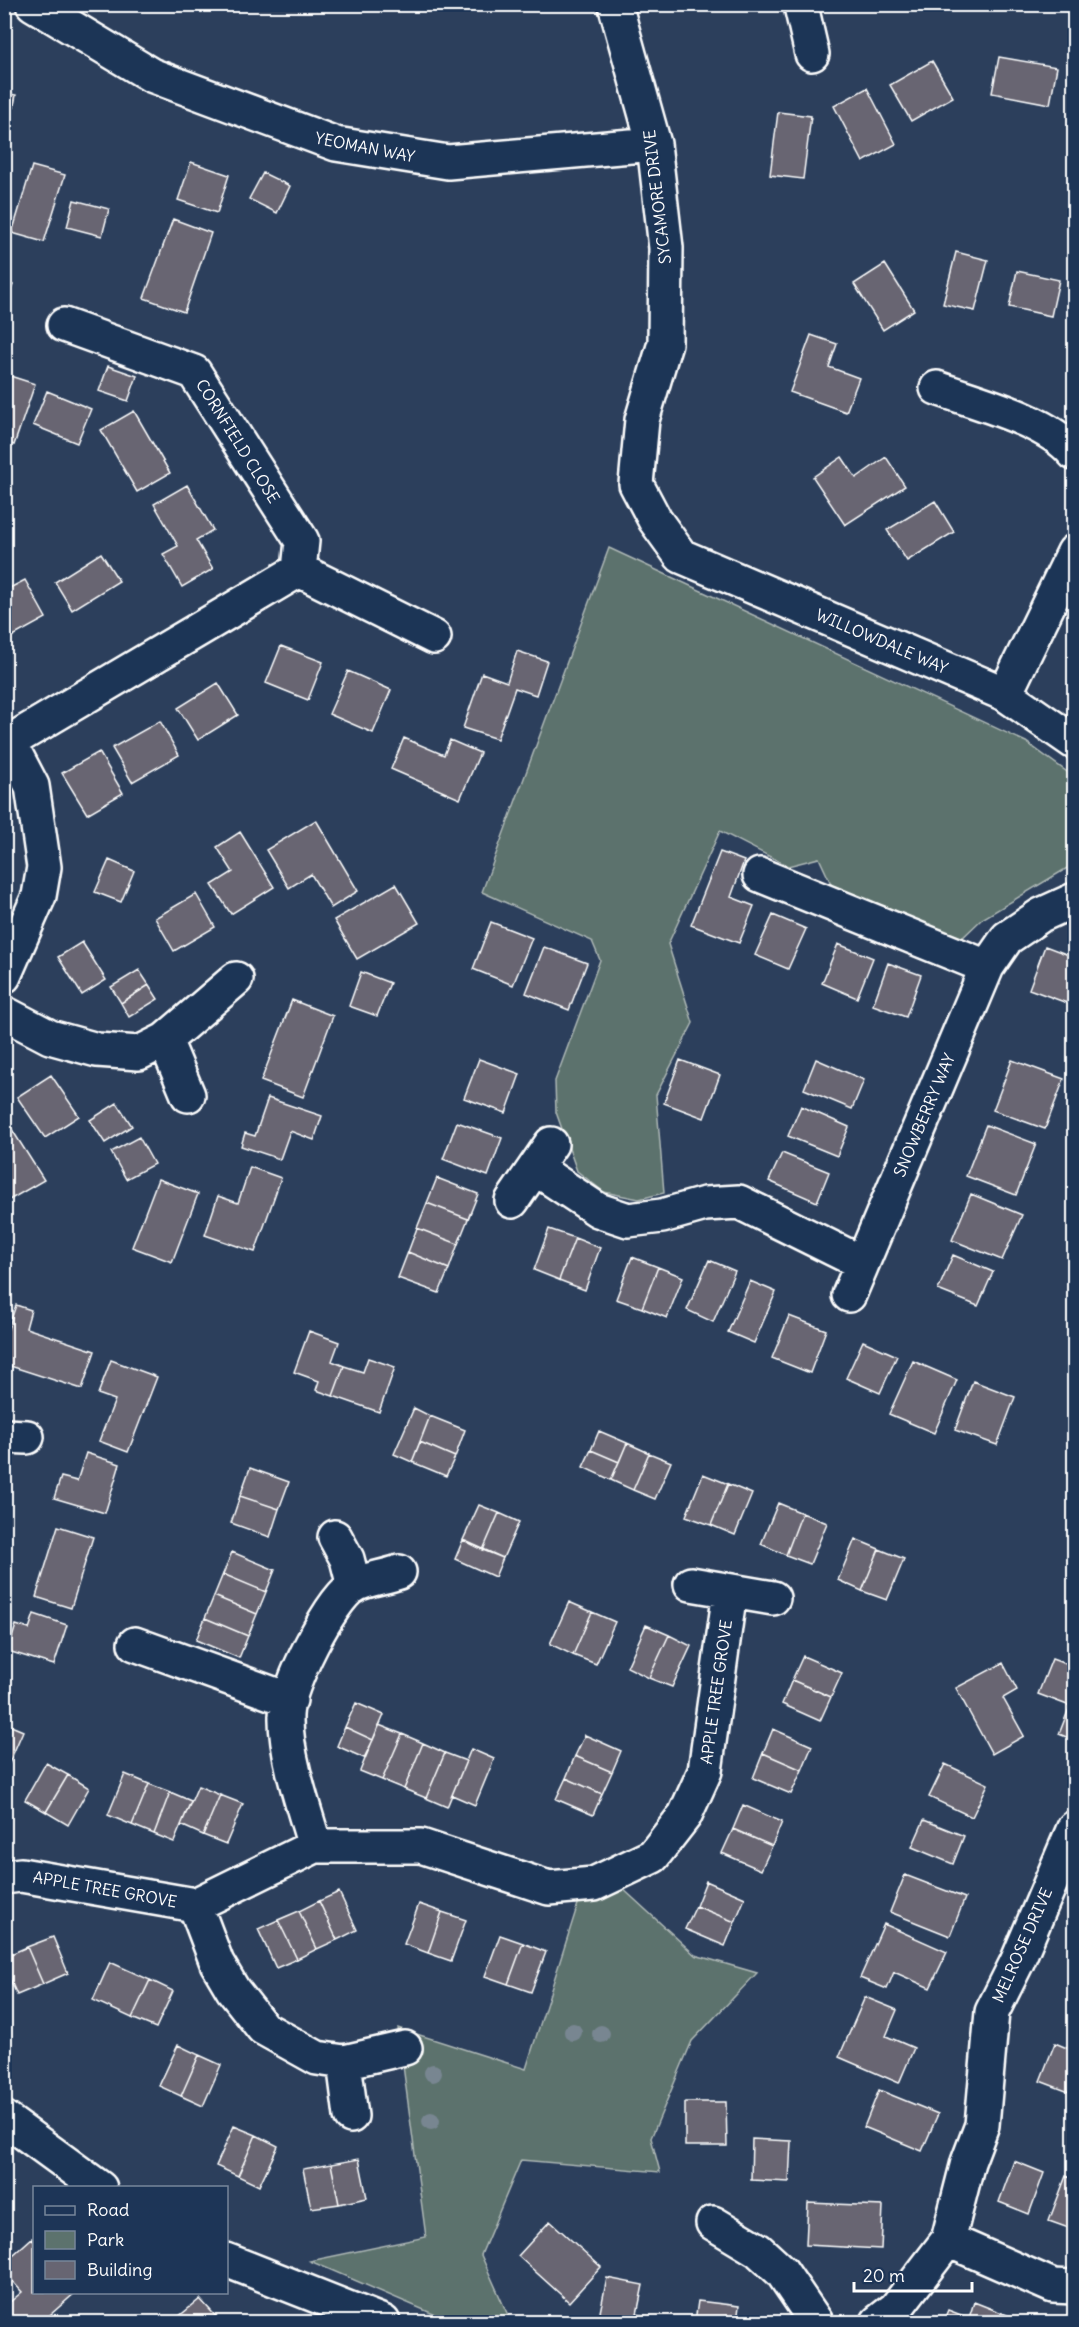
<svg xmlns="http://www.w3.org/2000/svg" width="1079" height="2327" font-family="Delius,sans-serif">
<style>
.green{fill:#5c726d;stroke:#aeb8b6;stroke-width:1.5}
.building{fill:#676572;stroke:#fff;stroke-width:1.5}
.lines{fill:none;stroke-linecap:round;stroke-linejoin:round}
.minor-casing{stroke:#fff;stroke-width:38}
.minor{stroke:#1d3557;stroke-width:33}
.tree{fill:#788691}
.labels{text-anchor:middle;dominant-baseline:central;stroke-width:4.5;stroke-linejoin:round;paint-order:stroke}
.street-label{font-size:16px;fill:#fff;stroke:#1d3557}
</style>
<rect width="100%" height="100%" fill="#2c3f5c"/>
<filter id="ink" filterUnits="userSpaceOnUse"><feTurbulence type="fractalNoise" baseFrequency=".0167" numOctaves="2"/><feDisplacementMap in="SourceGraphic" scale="12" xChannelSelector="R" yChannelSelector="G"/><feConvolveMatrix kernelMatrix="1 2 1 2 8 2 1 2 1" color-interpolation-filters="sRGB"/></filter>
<g filter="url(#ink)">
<!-- green -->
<path class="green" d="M609,548L1026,742L1074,777V864L982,919L960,940L833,888L819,858L788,866L720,831L668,944L693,1023L656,1095L664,1193L639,1199L604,1192L577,1171L556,1112L555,1081L600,960L592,941L482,892Z
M609,1876L695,1955L757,1973L692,2041L651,2138L660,2172L521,2160L481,2255L511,2322H452L310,2261L426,2237L398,2028L526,2069L584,1885Z"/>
<!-- building -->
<path class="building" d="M999,57L1057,67L1050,104L992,93Z
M932,61L953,97L911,121L890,85Z
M867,88L896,144L863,162L834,106Z
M4,93L16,95L4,156Z
M778,112L811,116L803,179L770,175Z
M191,162L229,175L217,213L178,200Z
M32,166L65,175L44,242L12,233Z
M263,173L290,186L277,213L249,199Z
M74,200L109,209L102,236L67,227Z
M173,219L211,233L184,312L144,298Z
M956,252L988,260L975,311L943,304Z
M885,264L914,310L883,330L854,284Z
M1017,271L1059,280L1051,316L1009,307Z
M4,282L13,285L4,306Z
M811,335L837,344L829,367L859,378L846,412L790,392Z
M108,366L137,376L128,401L99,391Z
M4,374L35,384L14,445L4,442Z
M47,391L91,409L77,443L33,425Z
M134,411L170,473L137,492L101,430Z
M842,457L856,478L886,457L905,486L845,525L813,477Z
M187,485L213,530L196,540L213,569L182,587L163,554L178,546L154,504Z
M935,501L954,532L907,561L887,530Z
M101,553L119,581L72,610L55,582Z
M25,580L46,618L4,641V591Z
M281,646L323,662L308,700L266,683Z
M517,651L547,661L536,695L515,688L497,739L463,728L482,673L507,682Z
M348,671L391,690L373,733L329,714Z
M218,683L238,715L198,740L178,708Z
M160,721L179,755L132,782L112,748Z
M404,738L444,755L450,740L480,753L460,799L391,769Z
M99,752L123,793L87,814L62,773Z
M316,820L358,891L331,908L311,874L289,888L266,850Z
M240,832L274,887L231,914L212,885L233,872L217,847Z
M720,852L744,861L731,897L754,906L739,943L691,925Z
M109,860L134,871L121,902L95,892Z
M396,884L419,923L357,959L334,920Z
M196,894L215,927L174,951L155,918Z
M773,915L806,929L788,969L755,955Z
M491,922L532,938L513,985L473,969Z
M82,942L106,980L82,995L58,957Z
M838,944L873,958L857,998L822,983Z
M1045,946L1074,957V981L1067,1003L1029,989Z
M544,947L587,963L569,1010L526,993Z
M888,963L921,975L906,1017L873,1005Z
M139,970L149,985L121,1003L111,987Z
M361,972L390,983L377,1016L349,1006Z
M149,985L158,999L129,1017L121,1003Z
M292,1000L333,1016L303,1097L261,1081Z
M479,1059L520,1074L506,1113L464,1098Z
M816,1059L864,1080L852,1109L804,1089Z
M680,1060L720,1075L704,1118L664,1103Z
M1012,1060L1064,1079L1045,1129L993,1110Z
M51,1075L79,1116L45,1138L17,1097Z
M268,1098L322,1116L314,1140L290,1131L280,1159L241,1146L245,1133L255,1136Z
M117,1103L132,1126L105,1143L90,1120Z
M801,1106L849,1127L837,1156L788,1136Z
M4,1117L44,1180L4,1203Z
M457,1122L502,1138L488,1176L443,1159Z
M986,1125L1036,1144L1016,1195L966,1176Z
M139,1137L154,1164L126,1179L111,1152Z
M782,1153L829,1172L817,1202L769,1181Z
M250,1167L281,1178L255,1252L205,1235L218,1196L238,1203Z
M437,1178L478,1194L468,1219L427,1203Z
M158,1179L198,1194L172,1262L132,1247Z
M971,1194L1022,1215L1002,1260L952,1240Z
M427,1203L468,1219L458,1244L417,1228Z
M417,1228L458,1244L449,1269L408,1252Z
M549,1229L575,1238L559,1280L534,1270Z
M575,1238L600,1248L585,1290L559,1280Z
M408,1252L449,1269L439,1293L398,1278Z
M953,1255L993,1272L978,1306L938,1290Z
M632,1257L658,1267L642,1308L616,1299Z
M709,1260L735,1271L713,1322L687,1310Z
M658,1267L683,1277L667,1318L642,1308Z
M750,1281L776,1292L754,1343L728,1332Z
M16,1305L31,1310L26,1328L95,1351L82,1389L4,1364V1340Z
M789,1316L826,1330L810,1373L772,1358Z
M309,1331L339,1342L332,1361L344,1366L333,1396L316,1390L319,1381L294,1372Z
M863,1341L897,1356L880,1393L846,1378Z
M368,1358L395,1367L379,1412L333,1396L344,1366L363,1372Z
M111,1360L157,1377L128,1452L99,1441L115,1400L98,1394Z
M913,1361L957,1380L934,1433L889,1414Z
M973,1381L1015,1397L997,1445L955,1430Z
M414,1408L430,1416L412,1462L394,1454Z
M430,1416L465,1430L455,1457L420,1442Z
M599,1431L627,1443L619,1462L591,1450Z
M420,1442L455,1457L446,1476L412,1462Z
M627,1443L649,1453L633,1490L611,1480Z
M591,1450L619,1462L611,1480L583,1467Z
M86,1453L120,1464L105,1513L54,1498L61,1477L77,1481Z
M649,1453L671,1462L655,1499L633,1490Z
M250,1468L289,1482L279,1509L240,1496Z
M703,1474L728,1484L711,1525L686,1516Z
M728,1484L752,1494L735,1535L711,1525Z
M240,1496L279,1509L270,1537L231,1523Z
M778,1503L802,1513L786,1555L761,1544Z
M479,1505L499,1513L483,1550L463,1540Z
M499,1513L519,1522L503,1558L483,1550Z
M802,1513L827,1523L810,1564L786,1555Z
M58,1526L93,1537L71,1608L36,1597Z
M855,1539L879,1549L862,1591L838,1580Z
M463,1540L503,1558L495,1577L455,1559Z
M879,1549L904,1559L887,1600L862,1591Z
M232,1552L275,1570L266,1592L223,1574Z
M223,1574L266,1592L257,1614L214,1596Z
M214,1596L257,1614L248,1636L205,1618Z
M569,1602L592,1612L573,1655L550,1644Z
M592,1612L615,1622L596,1664L573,1655Z
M34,1614L67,1625L54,1665L8,1651L16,1625L29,1629Z
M205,1618L248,1636L239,1658L196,1640Z
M646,1625L669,1635L649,1678L627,1667Z
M669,1635L691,1646L672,1687L649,1678Z
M803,1656L842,1673L831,1697L792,1680Z
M1052,1659L1074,1667V1740L1059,1734L1070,1706L1038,1694Z
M1003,1663L1017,1690L1003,1698L1024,1736L992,1754L956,1688Z
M792,1680L831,1697L820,1721L782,1704Z
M356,1703L384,1715L373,1740L345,1727Z
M4,1723L23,1731L6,1770L4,1769Z
M379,1725L402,1734L382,1780L360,1771Z
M345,1727L373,1740L364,1758L337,1746Z
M773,1729L812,1746L802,1770L763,1753Z
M402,1734L423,1743L404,1789L382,1780Z
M585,1735L621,1751L612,1772L575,1756Z
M423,1743L445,1753L426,1798L404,1789Z
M471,1749L494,1759L475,1805L452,1795Z
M445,1753L466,1761L447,1807L426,1798Z
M763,1753L802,1770L791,1794L753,1778Z
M575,1756L612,1772L602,1794L566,1778Z
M46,1763L68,1775L46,1812L25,1800Z
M945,1764L988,1784L972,1817L929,1797Z
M125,1774L149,1784L132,1825L108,1815Z
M68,1775L89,1788L68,1825L46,1812Z
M566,1778L602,1794L593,1815L556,1799Z
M149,1784L170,1792L154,1834L132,1825Z
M198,1786L220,1795L203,1835L181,1825Z
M170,1792L191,1801L174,1842L154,1834Z
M220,1795L243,1804L226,1844L203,1835Z
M743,1805L782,1822L772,1846L733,1829Z
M924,1820L964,1836L953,1864L912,1847Z
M733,1829L772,1846L761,1870L722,1853Z
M905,1875L965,1898L950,1936L890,1912Z
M706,1881L745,1898L735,1922L696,1906Z
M339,1892L357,1930L337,1940L319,1901Z
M319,1901L337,1940L317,1949L299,1911Z
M419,1904L442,1912L428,1953L404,1944Z
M696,1906L735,1922L725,1946L685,1929Z
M299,1911L317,1949L297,1959L278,1920Z
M442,1912L466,1920L451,1961L428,1953Z
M278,1920L297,1959L276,1968L258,1929Z
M884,1924L947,1952L930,1988L894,1972L887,1989L860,1978Z
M500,1935L523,1943L508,1984L485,1976Z
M53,1937L68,1973L43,1984L27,1947Z
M523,1943L546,1952L531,1992L508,1984Z
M27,1947L43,1984L17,1995L4,1965V1957Z
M110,1962L150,1980L132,2018L93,2000Z
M150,1980L173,1991L156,2028L132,2018Z
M865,1997L897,2010L886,2036L914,2048L899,2083L839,2057Z
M1055,2043L1074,2051V2094L1040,2081Z
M178,2045L199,2055L181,2096L159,2086Z
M199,2055L221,2065L203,2106L181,2096Z
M879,2090L938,2114L922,2151L864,2127Z
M685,2102H726L727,2146H685Z
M234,2126L256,2135L238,2176L216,2166Z
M256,2135L278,2146L259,2186L238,2176Z
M752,2139L791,2141L789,2182L751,2180Z
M359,2159L367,2198L339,2204L331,2164Z
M1014,2161L1044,2173L1029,2214L999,2202Z
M331,2164L339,2204L311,2208L303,2169Z
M1066,2176L1074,2179V2230L1049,2221Z
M808,2203L883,2206L881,2249L806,2245Z
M550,2221L601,2267L569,2302L518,2256Z
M32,2238L34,2241V2292H76L42,2322H15L4,2307L22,2292L4,2272V2263Z
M607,2278L643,2285L637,2314L663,2320L662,2322H598Z
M200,2299L221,2322H172Z
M698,2301L739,2306L737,2322H695Z
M974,2302L1007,2315L1004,2322H943L948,2310L969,2318Z"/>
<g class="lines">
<!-- minor casing -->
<g class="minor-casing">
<path id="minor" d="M33,4L151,75L336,144L448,162L654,144
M615,4L654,144L666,248L665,343L642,420L636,484L655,520L681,556L1005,694L1074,742
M801,6L812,54
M937,388C978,403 1047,420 1074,453
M299,570L434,637
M1005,694L1074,552
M4,740L9,742L32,786L44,867L39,896L4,976
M9,742L299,570L302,541L194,372L64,325
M760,875L987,967
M4,1013L50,1037L97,1050L139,1053L165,1040L236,979
M165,1040L188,1095
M535,1168L598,1210L628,1220L662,1216L705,1204L739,1202L862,1263
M512,1201L551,1144
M849,1295L987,967L1007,938L1041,915L1074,900
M4,1436L27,1437
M335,1537L347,1559L354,1586
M691,1584L773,1598
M135,1644L290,1700
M315,1846C304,1809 285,1754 286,1716C286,1689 331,1597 355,1585C368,1579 385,1577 399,1572
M4,1877L21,1875L195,1905L315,1846H421L549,1888L594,1884L653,1856L685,1815L705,1771L730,1591
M195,1905L217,1963L233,1990L263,2028L317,2058L344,2062L405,2048
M344,2062L351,2116
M4,2118L100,2188
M713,2223L758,2250L782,2272L816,2322
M948,2240L1053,2286L1074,2287
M226,2260L383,2322
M878,2322L896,2308L948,2240L968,2162L982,2125L992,2012L1017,1962L1074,1828"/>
</g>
<!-- minor -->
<use href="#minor" class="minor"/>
</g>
<!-- trees -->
<g class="tree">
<circle cx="573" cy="2032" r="9"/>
<circle cx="601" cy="2034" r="9"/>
<circle cx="433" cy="2073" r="9"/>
<circle cx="431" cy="2121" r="9"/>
</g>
</g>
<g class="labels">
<!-- street labels -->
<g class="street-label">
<text transform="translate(365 147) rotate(11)">YEOMAN WAY</text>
<text transform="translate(657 197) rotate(-97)">SYCAMORE DRIVE</text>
<text transform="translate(238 441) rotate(58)">CORNFIELD CLOSE</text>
<text transform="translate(882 641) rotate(23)">WILLOWDALE WAY</text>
<text transform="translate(924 1115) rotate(-67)">SNOWBERRY WAY</text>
<text transform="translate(716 1692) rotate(-82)">APPLE TREE GROVE</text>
<text transform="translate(105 1889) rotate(10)">APPLE TREE GROVE</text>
<text transform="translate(1022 1945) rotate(-66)">MELROSE DRIVE</text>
</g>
</g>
<!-- margin -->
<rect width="1079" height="2327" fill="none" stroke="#1d3557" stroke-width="24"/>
<rect x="12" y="12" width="1055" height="2303" fill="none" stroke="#fff" stroke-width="2" filter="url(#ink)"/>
<!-- legend -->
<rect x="33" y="2186" width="195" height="108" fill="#1d3557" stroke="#77869a" stroke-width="1.5"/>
<rect x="45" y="2206" width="30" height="9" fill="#1d3557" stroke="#77869a" stroke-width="1.5"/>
<text x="87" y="2216" font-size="18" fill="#ffffff">Road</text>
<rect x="45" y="2231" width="30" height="18" fill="#5c726d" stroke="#77869a" stroke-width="1.5"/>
<text x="87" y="2246" font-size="18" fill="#ffffff">Park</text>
<rect x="45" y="2261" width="30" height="18" fill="#676572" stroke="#77869a" stroke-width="1.5"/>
<text x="87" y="2276" font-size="18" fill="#ffffff">Building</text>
<!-- scale -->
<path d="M854 2282v9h118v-9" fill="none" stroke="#ffffff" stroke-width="3"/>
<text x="863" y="2282" font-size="18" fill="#ffffff" stroke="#1d3557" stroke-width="4.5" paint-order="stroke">20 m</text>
</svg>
